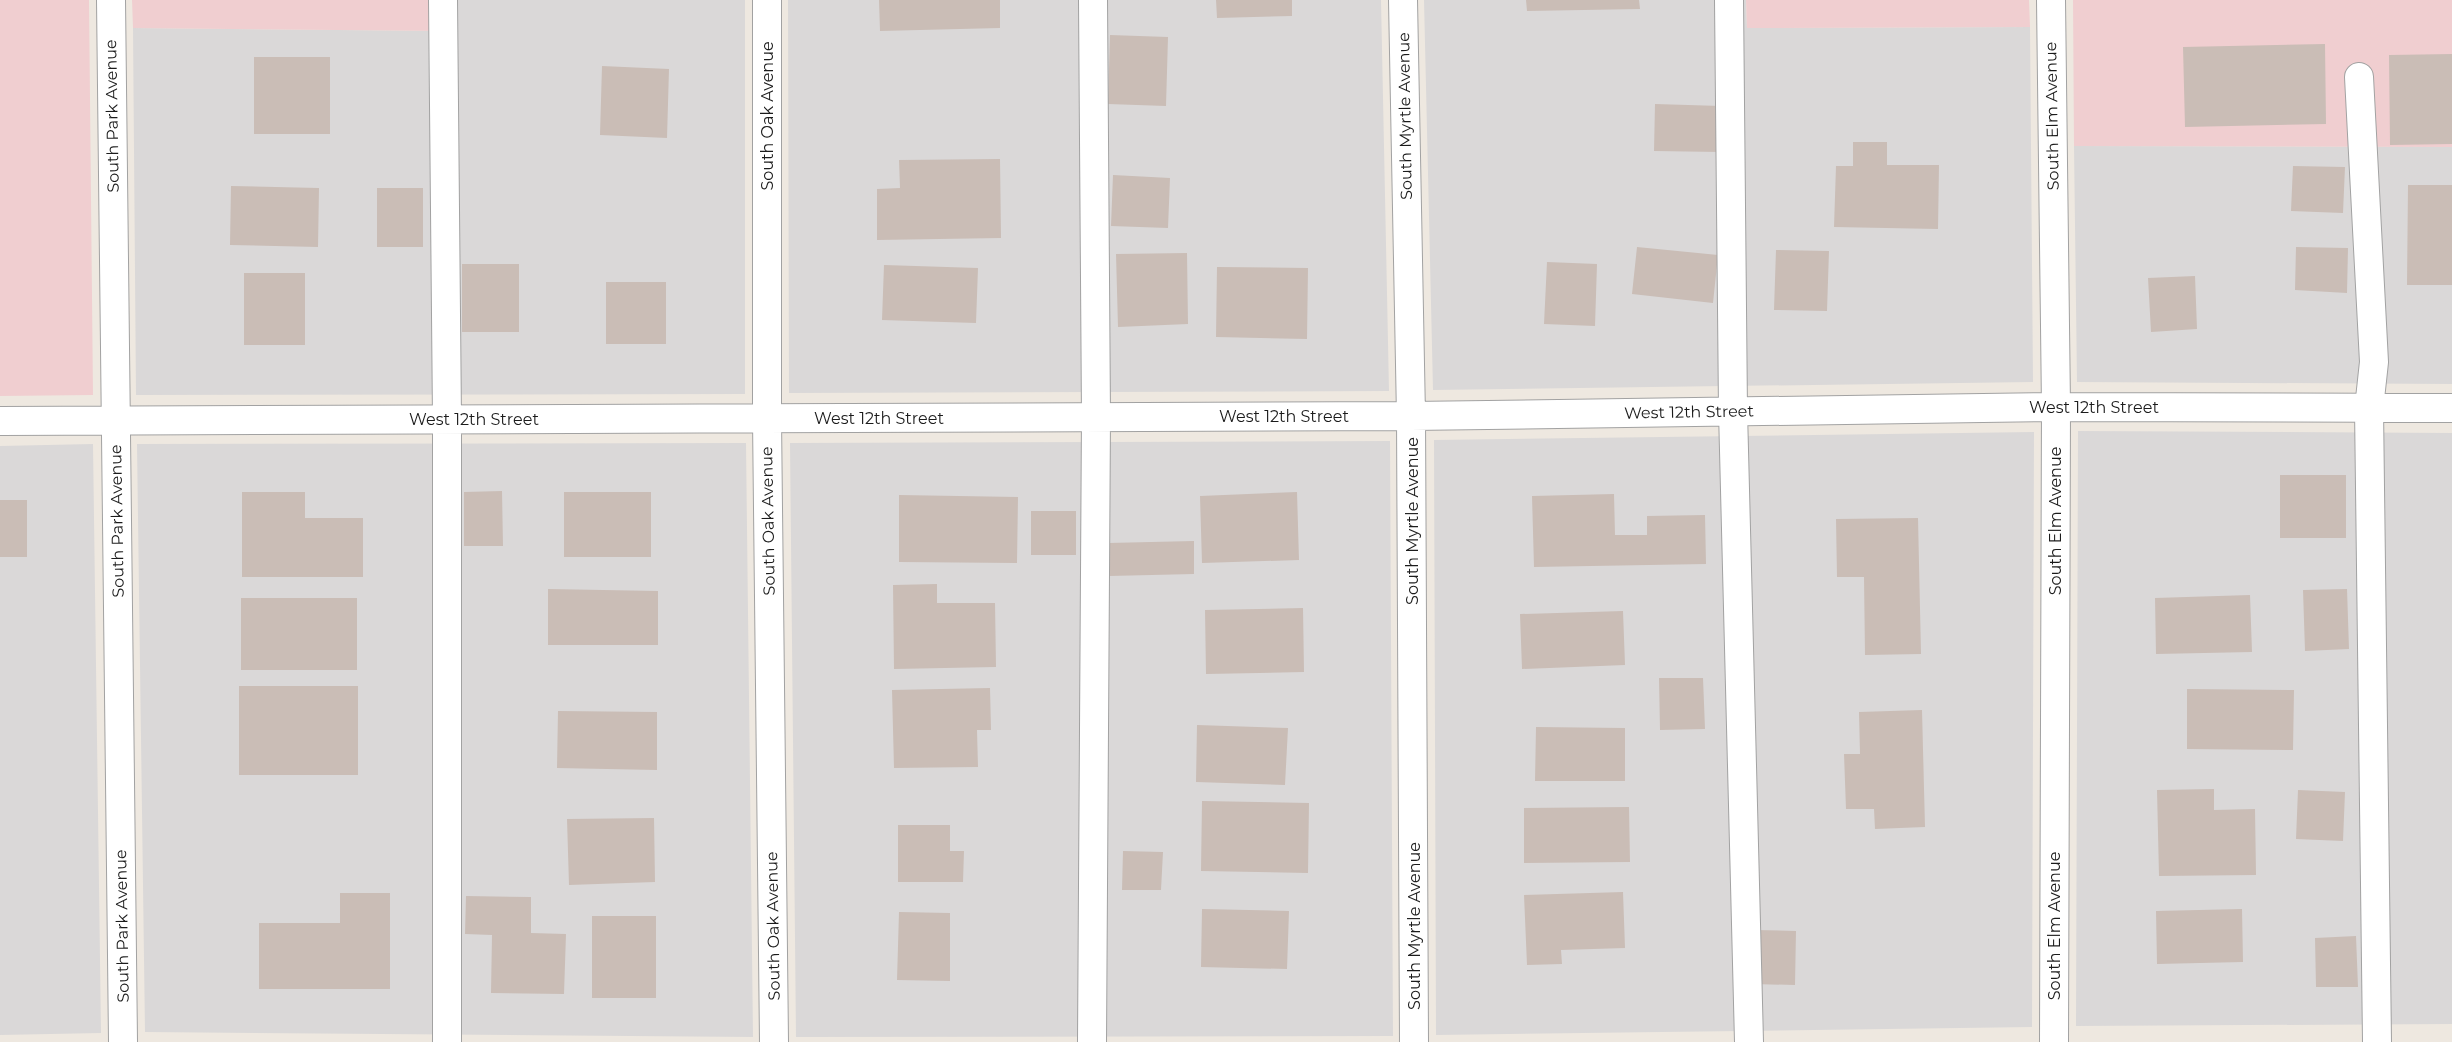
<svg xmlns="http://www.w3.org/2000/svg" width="2452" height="1042" font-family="Montserrat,sans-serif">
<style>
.residential{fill:#dad8d8}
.commercial{fill:#f0ced0}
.building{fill:#cabdb6}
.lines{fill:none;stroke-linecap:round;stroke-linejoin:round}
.minor-casing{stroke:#a2a2a2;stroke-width:30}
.minor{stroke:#fff;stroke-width:28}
.labels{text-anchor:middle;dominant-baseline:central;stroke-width:4;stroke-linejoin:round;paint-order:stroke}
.street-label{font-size:16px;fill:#1b1b1b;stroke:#fff}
</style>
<rect width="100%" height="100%" fill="#eee8e0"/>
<!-- residential -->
<path class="residential" d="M448,0H745V394L136,395L133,28L449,31Z
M788,0H1381L1389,391L789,393Z
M1424,0H1746L1747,28L2030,27L2033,382L1433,390Z
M2074,146L2452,147V384L2077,382Z
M2078,431L2452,433V1024L2076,1026Z
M2034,432L2032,1027L1436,1035L1434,440Z
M1390,441L1393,1036L796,1037L790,443Z
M746,443L753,1037L145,1032L137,444Z
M93,444L101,1033L0,1035V446Z"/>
<!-- commercial -->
<path class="commercial" d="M0,0H89L93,395L0,396Z
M132,0H448L449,31L133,28Z
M1746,0H2029L2030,27L1747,28Z
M2073,0H2452V147L2074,146Z"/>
<!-- building -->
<path class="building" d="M879,0H1000V28L880,31Z
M1216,0H1292V16L1217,18Z
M1526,0H1639L1640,9L1527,11Z
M1110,35L1168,37L1166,106L1108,104Z
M2325,44L2326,124L2185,127L2183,47Z
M2452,54V144L2390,145L2389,55Z
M254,57H330V134H254Z
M602,66L669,69L667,138L600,135Z
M1655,104L1721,106L1720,152L1654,151Z
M1853,142H1887V165H1939L1938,229L1834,227L1836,166H1853Z
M1000,159L1001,238L877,240V189L900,188L899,160Z
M2293,166L2345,167L2343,213L2291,211Z
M1113,175L1170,178L1168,228L1111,226Z
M2408,185H2452V285H2407Z
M231,186L319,188L318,247L230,245Z
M377,188H423V247H377Z
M1637,247L1718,255L1713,303L1632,294Z
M2296,247L2348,248L2347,293L2295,290Z
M1776,250L1829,251L1827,311L1774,310Z
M1187,253L1188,324L1118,327L1116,254Z
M1547,262L1597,264L1595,326L1544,324Z
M462,264H519V332H462Z
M884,265L978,268L976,323L882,320Z
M1217,267L1308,268L1307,339L1216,337Z
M244,273H305V345H244Z
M2195,276L2197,329L2151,332L2148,278Z
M606,282H666V344H606Z
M2280,475H2346V538H2280Z
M502,491L503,546H464V492Z
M242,492H305V518H363V577H242Z
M564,492H651V557H564Z
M1297,492L1299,560L1202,563L1200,496Z
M1614,494L1615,535H1647V516L1705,515L1706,564L1534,567L1532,496Z
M899,495L1018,497L1017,563L899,562Z
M0,500H27V557H0Z
M1031,511H1076V555H1031Z
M1918,518L1921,654L1865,655L1864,577H1837L1836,519Z
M1194,541V574L1109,576L1108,543Z
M937,584V603H995L996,667L894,669L893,585Z
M548,589L658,591V645H548Z
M2347,589L2349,649L2305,651L2303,590Z
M2250,595L2252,652L2156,654L2155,598Z
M241,598H357V670H241Z
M1303,608L1304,672L1206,674L1205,610Z
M1623,611L1625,665L1522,669L1520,614Z
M1659,678H1703L1705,729L1660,730Z
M239,686H358V775H239Z
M990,688L991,730H977L978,767L894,768L892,690Z
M2187,689L2294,690L2293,750L2187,749Z
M1922,710L1925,827L1875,829L1874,809H1846L1844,754H1860L1859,712Z
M558,711L657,712V770L557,768Z
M1197,725L1288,728L1285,785L1196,782Z
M1536,727L1625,728V781H1535Z
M2214,789V810L2255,809L2256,875L2159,876L2157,790Z
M2298,790L2345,792L2343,841L2296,839Z
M1202,801L1309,803L1308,873L1201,871Z
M1629,807L1630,862L1524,863V808Z
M654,818L655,882L569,885L567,819Z
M898,825H950V851H964L963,882H898Z
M1123,851L1163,852L1161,890H1122Z
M1623,892L1625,948L1561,950L1562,964L1527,965L1524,895Z
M340,893H390V989H259V923H340Z
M466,896L531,897V933L566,934L564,994L491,993L492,935L465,934Z
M1202,909L1289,911L1287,969L1201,967Z
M2242,909L2243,962L2157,964L2156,911Z
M899,912L950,913V981L897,980Z
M592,916H656V998H592Z
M1754,930L1796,931L1795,985L1753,984Z
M2356,936L2358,987H2316L2315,938Z"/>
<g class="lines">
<!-- minor casing -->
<g class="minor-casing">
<path id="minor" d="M111,0L123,1042
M443,0L447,419V1042
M767,0V419L774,1042
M1403,0L1411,416L1414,1042
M1729,0L1733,411L1749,1042
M2051,0L2056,407L2054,1042
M2359,77L2374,362L2369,408L2377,1042
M0,421L1411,416L2056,407L2452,408
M1092,1042L1096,417L1093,0"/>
</g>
<!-- minor -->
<use href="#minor" class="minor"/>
</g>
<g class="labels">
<!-- street labels -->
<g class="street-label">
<text transform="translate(112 116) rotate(-91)">South Park Avenue</text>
<text transform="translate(767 116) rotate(-90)">South Oak Avenue</text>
<text transform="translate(1405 116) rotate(-91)">South Myrtle Avenue</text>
<text transform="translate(2052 116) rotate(-91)">South Elm Avenue</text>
<text x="2094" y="407">West 12th Street</text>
<text transform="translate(1689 412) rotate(-1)">West 12th Street</text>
<text x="1284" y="416">West 12th Street</text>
<text x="879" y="418">West 12th Street</text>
<text x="474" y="419">West 12th Street</text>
<text transform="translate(117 521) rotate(-91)">South Park Avenue</text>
<text transform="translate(768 521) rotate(-91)">South Oak Avenue</text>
<text transform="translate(1412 521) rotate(-90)">South Myrtle Avenue</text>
<text transform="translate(2055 521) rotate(-90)">South Elm Avenue</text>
<text transform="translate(122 926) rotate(-91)">South Park Avenue</text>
<text transform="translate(773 926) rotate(-91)">South Oak Avenue</text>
<text transform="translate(1414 926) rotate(-90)">South Myrtle Avenue</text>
<text transform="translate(2054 926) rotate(-90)">South Elm Avenue</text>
</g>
</g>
</svg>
